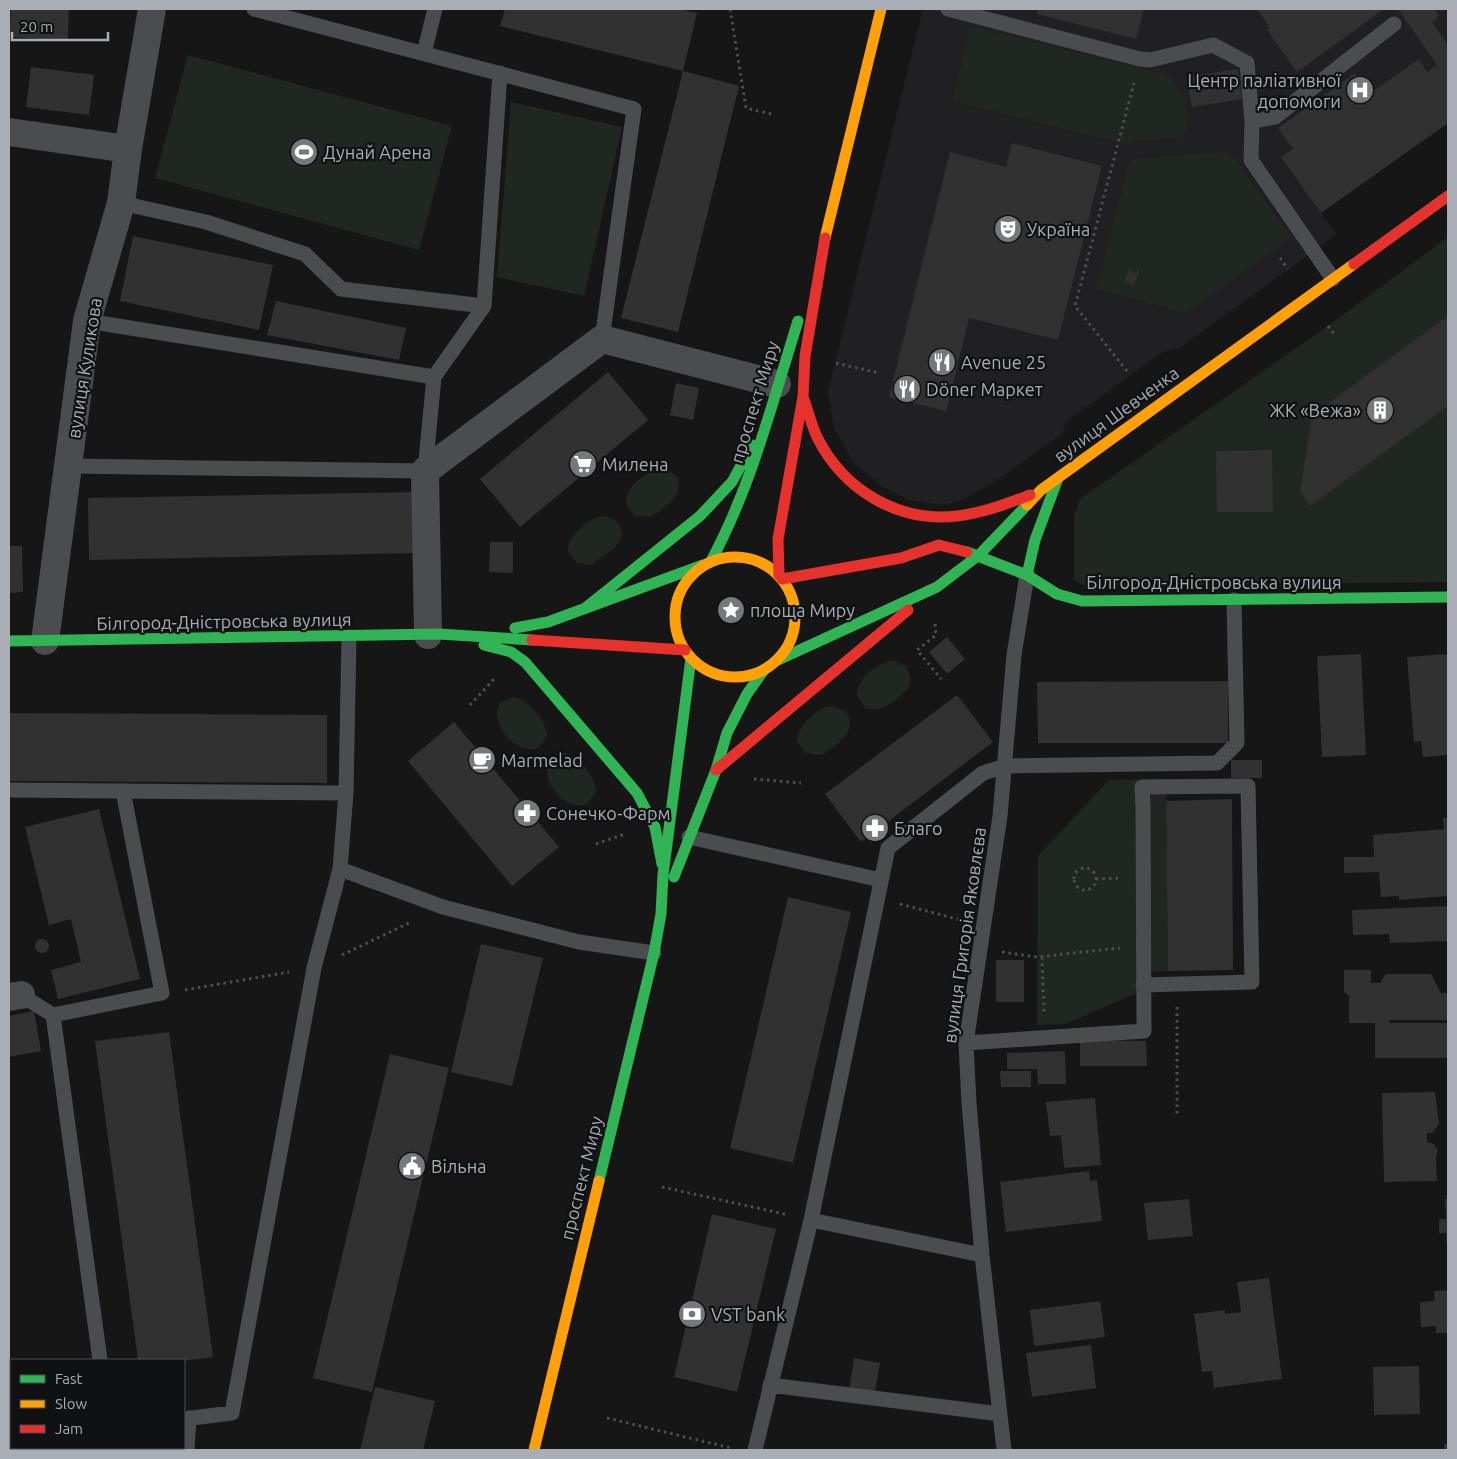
<svg xmlns="http://www.w3.org/2000/svg" width="1457" height="1459" font-family="Ubuntu,sans-serif">
<style>
.built{fill:#202022}
.green{fill:#202721}
.building{fill:#313132}
.lines{fill:none;stroke-linecap:round;stroke-linejoin:round}
.path{stroke:#4c4e50;stroke-width:3;stroke-dasharray:2.5 4;stroke-linecap:butt}
.lane{stroke:#4b4c4f;stroke-width:15}
.street{stroke:#4b4c4f;stroke-width:28}
.fast{stroke:#30b455;stroke-width:11}
.slow{stroke:#ff9f0a;stroke-width:11}
.jam{stroke:#e5322d;stroke-width:11}
.labels{text-anchor:middle;dominant-baseline:central;stroke-width:4.5;stroke-linejoin:round;paint-order:stroke}
.poi-label{font-size:18px;fill:#a9adb6;stroke:#101112;text-anchor:start}
.street-label{font-size:18px;fill:#a9adb6;stroke:#101112}
</style>
<rect width="100%" height="100%" fill="#161616"/>
<!-- built -->
<path class="built" d="M923,9H1448V123L1321,213L1336,235L1178,349L1164,351L1066,422L1062,434L993,483L960,501L941,505L909,500L880,485L852,460L834,428L828,392Z"/>
<!-- green -->
<path class="green" d="M970,26L1165,74C1183,86 1196,119 1182,138L1133,141L1131,145L953,101Z
M188,55L452,126L419,250L155,178Z
M511,102L622,127L584,296L497,277Z
M1222,152L1230,155L1237,161L1291,238L1186,313L1096,289L1130,159Z
M1448,237V582L1085,586L1074,580V516L1080,499L1328,326Z
M666,468L678,477C684,496 664,509 650,517L635,516L626,504C624,487 650,467 666,468Z
M602,516C616,517 624,526 621,540L614,548L591,565L577,563L568,552C568,535 587,519 602,516Z
M892,660L906,666L910,675V685C901,698 881,714 865,708L857,696C856,679 876,664 892,660Z
M514,697C529,699 546,721 547,736L538,748C516,756 488,723 500,703Z
M832,706L846,711C859,731 837,746 821,755L806,753L797,742C797,725 817,708 832,706Z
M564,753C579,756 596,777 596,792L588,804C565,813 538,780 550,759Z
M1166,779L1168,971L1136,973L1137,993L1065,1024L1037,1025L1038,856L1109,780Z"/>
<!-- building -->
<path class="building" d="M11,9H69L68,40L9,37Z
M505,9H678L697,13L683,71L500,26Z
M1038,9H1144L1136,39L1037,14Z
M1257,9H1384L1297,72L1267,30L1270,28Z
M1398,9H1434L1439,16L1432,22L1448,45V123L1321,213L1281,157L1293,149L1278,128L1355,73L1369,94L1419,59L1427,72L1437,65Z
M31,67L94,75L89,115L26,107Z
M1238,69L1242,99L1192,107L1187,77Z
M683,71L739,86L678,332L621,318Z
M1012,143L1102,166L1058,340L969,318L946,411L889,397L950,152L1006,167Z
M133,236L273,265L259,330L120,301Z
M1139,267V273L1135,282L1133,285L1127,281L1124,285L1128,272L1130,270L1136,274Z
M276,301L406,328L399,360L267,335Z
M1448,316V406L1310,506L1300,491L1312,415Z
M608,372L648,420L520,527L480,479Z
M676,383L699,388L693,420L670,415Z
M1272,450L1273,512H1217L1216,451Z
M414,492L415,553L89,560L88,498Z
M490,542H513V573L489,572Z
M9,546H22L23,592L9,593Z
M947,637L965,659L947,674L929,652Z
M1361,654L1366,755L1322,757L1317,656Z
M1448,654V755L1423,757L1421,741L1414,742L1407,657Z
M1228,681V743H1038L1037,682Z
M957,695L993,742L861,842L825,794Z
M9,713L327,715V783L9,781Z
M454,722L559,847L512,886L408,761Z
M1231,760H1262V778H1231Z
M1232,799L1233,970L1168,971L1166,801Z
M99,809L140,979L58,999L51,970L81,962L71,919L49,925L25,827Z
M1443,818H1448V896L1399,900V896L1381,897L1379,872L1344,873V857H1374L1373,835L1444,829Z
M788,897L851,912L793,1163L730,1148Z
M1448,906V941L1390,943L1389,934L1353,935L1352,910Z
M35 946a7 7 0 1 1 14 0a7 7 0 1 1-14 0Z
M481,944L543,958L512,1086L451,1072Z
M996,960H1024V1002H996Z
M1344,970H1371V983H1380L1386,974H1431L1441,993H1448V1020H1390L1389,1023H1448V1058H1375V1023H1349V996L1344,992Z
M34,1011L41,1051L9,1057V1016Z
M169,1032L213,1357L184,1361L138,1360L95,1041Z
M1080,1040L1146,1041L1147,1066H1080Z
M1065,1051L1066,1084H1038L1037,1069H1007V1053Z
M390,1054L449,1068L372,1392L313,1378Z
M1000,1071H1031V1087H1001Z
M1435,1092L1439,1124L1432,1133H1427V1142L1434,1144L1438,1151L1436,1157L1437,1181L1384,1182L1382,1093Z
M1095,1098L1101,1165L1064,1168L1061,1135L1050,1136L1046,1102Z
M1089,1171L1090,1181L1097,1180L1102,1221L1006,1232L1000,1182Z
M1448,1198V1245H1447L1446,1233H1439V1219H1446L1445,1199Z
M1189,1199L1193,1236L1148,1240L1144,1203Z
M712,1214L776,1229L737,1392L674,1377Z
M1269,1278L1282,1379L1214,1388L1212,1371L1202,1372L1194,1314L1225,1310V1314L1241,1312L1237,1282Z
M1448,1290V1333H1436V1326L1421,1327L1420,1302L1435,1301L1434,1291Z
M1100,1301L1105,1337L1034,1346L1030,1310Z
M1091,1345L1096,1388L1032,1397L1026,1353Z
M854,1358L880,1363L874,1396L849,1391Z
M1419,1366L1420,1414L1374,1415L1373,1367Z
M375,1387L435,1401L423,1450H360Z
M1444,1444H1448V1450H1444Z
M62,1448H95V1450H62Z
M101,1448H144V1450H102Z"/>
<g class="lines">
<!-- path -->
<path class="path" d="M730,9L746,108L771,114
M1280,258L1288,269
M1328,326L1335,335
M836,363L879,373
M1127,371L1075,306L1134,83
M935,624L936,635L917,650L941,679
M470,705L495,678
M754,779L801,783
M596,844L625,834
M1074 879a11 11 0 1 1 22 0a11 11 0 1 1-22 0Z
M1096,879L1120,878
M900,904L961,920
M1002,952L1037,957L1120,948
M342,955L411,922
M1042,957L1044,1014
M185,990L289,972
M1177,1007V1115
M662,1187L789,1215
M607,1418L731,1448"/>
<!-- lane -->
<path class="lane" d="M254,9L634,109L602,339
M948,9L1140,59L1150,60L1213,45L1247,63L1252,121L1251,160L1333,279
M424,53L435,9
M1252,121L1275,117L1394,24
M121,203L206,222L305,254L341,289L484,306
M87,321L434,377
M68,466L425,471L434,377L484,306L500,73
M9,790L346,793L349,637
M689,837L881,880
M340,869L443,907L579,942L654,953
M21,995L53,1015L162,993L123,791
M53,1015L100,1360
M966,1043L1144,1031L1143,807L1142,787L1248,786L1252,982L1143,985
M811,1220L982,1255
M770,1385L1000,1414
M184,1419L232,1413L314,968L340,869L346,793
M187,1450L189,1418
M755,1450L811,1220L888,848L983,773L1006,766L1217,763L1237,743L1234,600
M1004,1450L982,1255L969,1103L966,1043L1000,816L1014,655L1027,575"/>
<!-- street -->
<path class="street" d="M9,132L128,149
M428,635L425,471L602,339L777,384
M45,641L87,321L121,203L128,149L152,9
M9,997L21,995"/>
<!-- fast -->
<path class="fast" d="M967,552L1027,575L1057,594L1082,601L1448,597
M711,561C752,485 772,403 798,321
M1027,575L1035,540L1057,481
M584,609L700,516L732,482L752,445
M515,628L548,622L703,565
M9,641L439,634L532,640
M484,645L511,652L525,662L637,793L655,827L662,864
M778,660L937,587L979,555L1027,505
M674,877L716,770L727,733L747,694L764,670
M599,1181L654,953L661,914L663,875L691,658"/>
<!-- slow -->
<path class="slow" d="M825,238L881,9
M1027,505L1041,490L1354,264
M675 617a60 60 0 1 1 120 0a60 60 0 1 1-120 0Z
M534,1450L599,1181"/>
<!-- jam -->
<path class="jam" d="M1354,264L1448,196
M803,397C808,410 811,424 817,437C843,489 897,523 957,516C983,513 1006,504 1030,495
M779,575L778,539L803,397L805,356L825,238
M782,579L901,558L939,545L967,552
M532,640L685,650
M716,770L908,610"/>
</g>
<!-- icons -->
<defs>
<g id="hospital-disc" transform="scale(1.4375)"><circle r="9.5" fill="#76787e" stroke="#101112"/><path d="M-5-5h3v3.5h4V-5h3V5h-3V1.5h-4V5h-3Z" fill="#fff"/></g>
<g id="stadium-disc" transform="scale(1.4375)"><circle r="9.5" fill="#76787e" stroke="#101112"/><path d="M0-5a6.5 5 0 1 0 0 10a6.5 5 0 1 0 0-10ZM-3.5-1.8h7v3.6h-7Z" fill="#fff"/></g>
<g id="theatre-disc" transform="scale(1.4375)"><circle r="9.5" fill="#76787e" stroke="#101112"/><path d="M-5-5.5Q0-4 5-5.5V0Q5 5 0 6Q-5 5-5 0ZM-3.3-2.5H-1v1.5H-3.3ZM1-2.5H3.3v1.5H1ZM-2.8 1Q0 5.5 2.8 1Z" fill="#fff"/></g>
<g id="restaurant-disc" transform="scale(1.4375)"><circle r="9.5" fill="#76787e" stroke="#101112"/><path d="M-5-6h1v4h1v-4h1v4h1v-4h1v5L-1.5 .5V6h-2V.5L-5-1ZM5-6V6H3V1.5H1.5Q1.5-4 5-6Z" fill="#fff"/></g>
<g id="building-disc" transform="scale(1.4375)"><circle r="9.5" fill="#76787e" stroke="#101112"/><path d="M-4-6H4V6H1V3H-1V6H-4ZM-2.5-4.3h1.7v1.8h-1.7ZM.8-4.3h1.7v1.8H.8ZM-2.5-1h1.7V.8h-1.7ZM.8-1h1.7V.8H.8Z" fill="#fff"/></g>
<g id="supermarket-disc" transform="scale(1.4375)"><circle r="9.5" fill="#76787e" stroke="#101112"/><path d="M-6-5.5h2.5l.6 2H6L4.5 2H-2.5L-4.4-4H-6ZM-1.5 3.2a1.3 1.3 0 1 0 .1 0ZM3 3.2a1.3 1.3 0 1 0 .1 0Z" fill="#fff"/></g>
<g id="sight-disc" transform="scale(1.4375)"><circle r="9.5" fill="#76787e" stroke="#101112"/><path d="M0-6L1.8-2.2L6-1.7L2.9 1.2L3.7 5.4L0 3.3L-3.7 5.4L-2.9 1.2L-6-1.7L-1.8-2.2Z" fill="#fff"/></g>
<g id="cafe-disc" transform="scale(1.4375)"><circle r="9.5" fill="#76787e" stroke="#101112"/><path d="M-5.5-4.5H6V0H3Q3 3.5 0 3.5H-2.5Q-5.5 3.5-5.5 0ZM3-3.2v2h1.7v-2ZM-6 4.5H4V6H-6Z" fill="#fff"/></g>
<g id="pharmacy-disc" transform="scale(1.4375)"><circle r="9.5" fill="#76787e" stroke="#101112"/><path d="M-2-6h4v4h4v4h-4v4h-4v-4h-4v-4h4Z" fill="#fff"/></g>
<g id="civic-disc" transform="scale(1.4375)"><circle r="9.5" fill="#76787e" stroke="#101112"/><path d="M-.6-6.5H3V-4.5H.6V-3L4-1V1h2V6H-6V1h2V-1L-.6-3ZM-1.2 2.5V6h2.4V2.5Z" fill="#fff"/></g>
<g id="bank-disc" transform="scale(1.4375)"><circle r="9.5" fill="#76787e" stroke="#101112"/><path d="M-6-4H6V4H-6ZM0-2.3a2.3 2.3 0 1 0 0 4.6a2.3 2.3 0 1 0 0-4.6Z" fill="#fff"/></g>
</defs>
<g fill-rule="evenodd">
<use href="#hospital-disc" x="1360" y="90"/>
<use href="#stadium-disc" x="304" y="152"/>
<use href="#theatre-disc" x="1008" y="229"/>
<use href="#restaurant-disc" x="942" y="362"/>
<use href="#restaurant-disc" x="907" y="389"/>
<use href="#building-disc" x="1380" y="410"/>
<use href="#supermarket-disc" x="583" y="464"/>
<use href="#sight-disc" x="731" y="610"/>
<use href="#cafe-disc" x="482" y="760"/>
<use href="#pharmacy-disc" x="527" y="813"/>
<use href="#pharmacy-disc" x="875" y="828"/>
<use href="#civic-disc" x="412" y="1166"/>
<use href="#bank-disc" x="692" y="1314"/>
</g>
<g class="labels">
<!-- poi labels -->
<g class="poi-label">
<text x="1341" y="80" text-anchor="end">Центр паліативної<tspan x="1341" dy="21">допомоги</tspan></text>
<text x="323" y="152">Дунай Арена</text>
<text x="1027" y="229">Україна</text>
<text x="961" y="362">Avenue 25</text>
<text x="926" y="389">Döner Маркет</text>
<text x="1361" y="410" text-anchor="end">ЖК «Вежа»</text>
<text x="602" y="464">Милена</text>
<text x="750" y="610">площа Миру</text>
<text x="501" y="760">Marmelad</text>
<text x="546" y="813">Сонечко-Фарм</text>
<text x="894" y="828">Благо</text>
<text x="431" y="1166">Вільна</text>
<text x="711" y="1314">VST bank</text>
</g>
<!-- street labels -->
<g class="street-label">
<text transform="translate(84 368) rotate(-81)">вулиця Куликова</text>
<text transform="translate(754 402) rotate(-73)">проспект Миру</text>
<text transform="translate(1116 414) rotate(-36)">вулиця Шевченка</text>
<text x="1214" y="582">Білгород-Дністровська вулиця</text>
<text transform="translate(224 621) rotate(-1)">Білгород-Дністровська вулиця</text>
<text transform="translate(964 935) rotate(-82)">вулиця Григорія Яковлєва</text>
<text transform="translate(581 1178) rotate(-76)">проспект Миру</text>
</g>
</g>
<!-- border -->
<rect width="1457" height="1459" fill="none" stroke="#a9adb6" stroke-width="20"/>
<!-- legend -->
<rect x="10" y="1359" width="175" height="90" fill="#101112" stroke="#4d4f54"/>
<rect x="20" y="1375" width="25" height="8" fill="#30b455" stroke="#4d4f54"/>
<text x="55" y="1384" font-size="15" fill="#a9adb6">Fast</text>
<rect x="20" y="1400" width="25" height="8" fill="#ff9f0a" stroke="#4d4f54"/>
<text x="55" y="1409" font-size="15" fill="#a9adb6">Slow</text>
<rect x="20" y="1425" width="25" height="8" fill="#e5322d" stroke="#4d4f54"/>
<text x="55" y="1434" font-size="15" fill="#a9adb6">Jam</text>
<!-- scale -->
<path d="M12 32v8h96v-8" fill="none" stroke="#a9adb6" stroke-width="2.5"/>
<text x="20" y="32" font-size="15" fill="#a9adb6" stroke="#101112" stroke-width="4" paint-order="stroke">20 m</text>
</svg>
